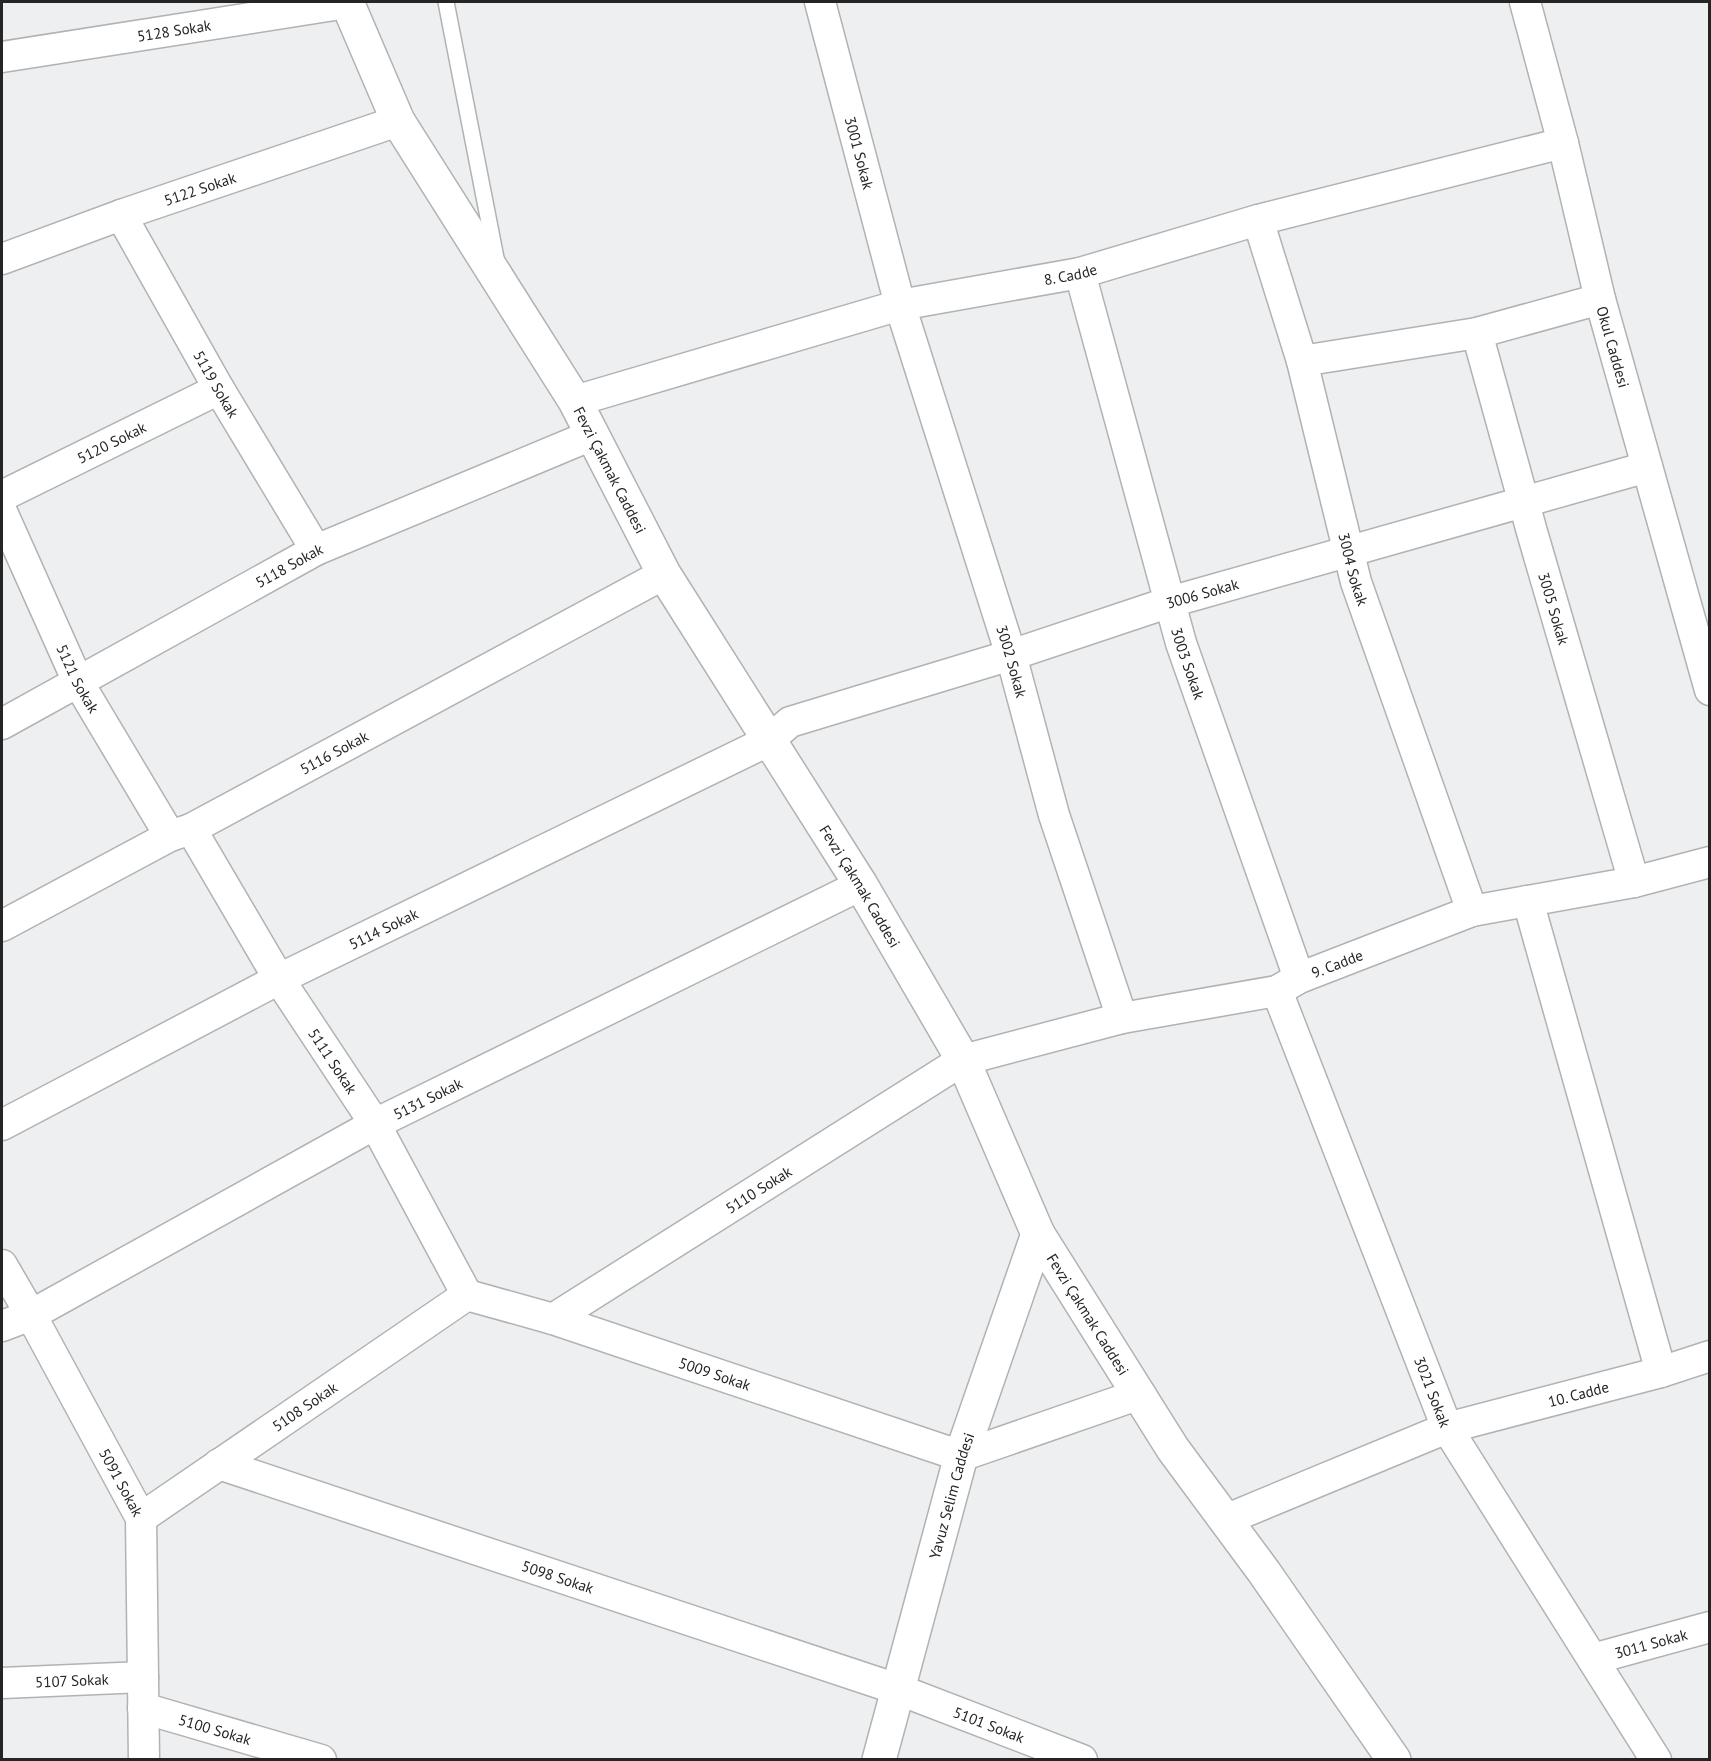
<svg xmlns="http://www.w3.org/2000/svg" width="1711" height="1761" font-family="'PT Sans',sans-serif">
<style>
.lines{fill:none;stroke-linecap:round;stroke-linejoin:round}
.service-casing{stroke:#b1b2b3;stroke-width:18}
.minor-casing{stroke:#b1b2b3;stroke-width:33}
.tertiary-casing{stroke:#b1b2b3;stroke-width:36}
.service{stroke:#fff;stroke-width:15}
.minor{stroke:#fff;stroke-width:30}
.tertiary{stroke:#fff;stroke-width:33}
.labels{text-anchor:middle;dominant-baseline:central;stroke-width:4.5;stroke-linejoin:round;paint-order:stroke}
.street-label{font-size:15px;fill:#252526;stroke:#fcfcfe}
</style>
<rect width="100%" height="100%" fill="#eeeff0"/>
<g class="lines">
<!-- service casing -->
<g class="service-casing">
<path id="service" d="M446,2L496,258"/>
</g>
<!-- minor casing -->
<g class="minor-casing">
<g id="minor">
<path id="s1" d="M820,2L900,305L1011,655L1054,815L1122,1018"/>
<path id="s2" d="M1525,2L1563,143L1600,299L1710,690"/>
<path id="s3" d="M2,57L347,3"/>
<path id="s4" d="M121,215L219,389L316,550"/>
<path id="s5" d="M1258,220L1302,361L1356,582L1472,911"/>
<path id="s6" d="M2,259L121,215L398,121"/>
<path id="s7" d="M1080,273L1181,643L1299,978"/>
<path id="s8" d="M1477,333L1532,532L1634,882"/>
<path d="M1302,361L1477,333L1600,299"/>
<path id="s9" d="M575,401L900,305L1080,273L1258,220L1563,143"/>
<path id="s10" d="M2,496L219,389"/>
<path id="s11" d="M2,512L78,682L170,836"/>
<path id="s12" d="M2,724L316,550L592,435"/>
<path id="s13" d="M191,829L279,979L375,1124L467,1295"/>
<path d="M1528,901L1661,1372"/>
<path id="s14" d="M2,926L170,836L191,829L664,574"/>
<path id="s15" d="M1277,991L1447,1428L1656,1760"/>
<path id="s16" d="M2,1125L279,979L768,741L790,722L1011,655L1170,602L1647,467"/>
<path id="s17" d="M2,1265L31,1315L141,1518L144,1760"/>
<path id="s18" d="M467,1295L553,1319L961,1456L1140,1394"/>
<path id="s19" d="M553,1319L963,1060L1122,1018L1277,991L1299,978L1472,911L1634,882L1710,862"/>
<path id="s20" d="M2,1326L31,1315L375,1124L861,885"/>
<path id="s21" d="M219,1464L897,1689L1082,1760"/>
<path id="s22" d="M141,1518L467,1295"/>
<path id="s23" d="M1225,1520L1447,1428L1661,1372L1710,1356"/>
<path id="s24" d="M1593,1659L1710,1627"/>
<path id="s25" d="M2,1683L143,1677"/>
<path id="s26" d="M143,1708L321,1760"/>
</g>
</g>
<!-- tertiary casing -->
<g class="tertiary-casing">
<g id="tertiary">
<path id="s27" d="M347,2L398,121L575,401L664,574L861,885L963,1060L1038,1234L1173,1449L1264,1572L1394,1760"/>
<path id="s28" d="M879,1760L961,1456L1038,1234"/>
</g>
</g>
<!-- service -->
<use href="#service" class="service"/>
<!-- minor -->
<use href="#minor" class="minor"/>
<!-- tertiary -->
<use href="#tertiary" class="tertiary"/>
</g>
<g class="labels">
<!-- street labels -->
<g class="street-label">
<text stroke="none"><textPath href="#s3" startOffset="174">5128 Sokak</textPath></text>
<text stroke="none"><textPath href="#s1" startOffset="156">3001 Sokak</textPath></text>
<text stroke="none"><textPath href="#s6" startOffset="210">5122 Sokak</textPath></text>
<text stroke="none"><textPath href="#s9" startOffset="512">8. Cadde</textPath></text>
<text stroke="none"><textPath href="#s2" startOffset="356">Okul Caddesi</textPath></text>
<text stroke="none"><textPath href="#s4" startOffset="194">5119 Sokak</textPath></text>
<text stroke="none"><textPath href="#s10" startOffset="122">5120 Sokak</textPath></text>
<text stroke="none"><textPath href="#s27" startOffset="538">Fevzi Çakmak Caddesi</textPath></text>
<text stroke="none"><textPath href="#s12" startOffset="328">5118 Sokak</textPath></text>
<text stroke="none"><textPath href="#s5" startOffset="362">3004 Sokak</textPath></text>
<text stroke="none"><textPath href="#s16" startOffset="1318">3006 Sokak</textPath></text>
<text stroke="none"><textPath href="#s8" startOffset="286">3005 Sokak</textPath></text>
<text stroke="none"><textPath href="#s1" startOffset="687">3002 Sokak</textPath></text>
<text stroke="none"><textPath href="#s7" startOffset="405">3003 Sokak</textPath></text>
<text stroke="none"><textPath href="#s11" startOffset="183">5121 Sokak</textPath></text>
<text stroke="none"><textPath href="#s14" startOffset="375">5116 Sokak</textPath></text>
<text stroke="none"><textPath href="#s27" startOffset="1024">Fevzi Çakmak Caddesi</textPath></text>
<text stroke="none"><textPath href="#s16" startOffset="429">5114 Sokak</textPath></text>
<text stroke="none"><textPath href="#s19" startOffset="873">9. Cadde</textPath></text>
<text stroke="none"><textPath href="#s13" startOffset="272">5111 Sokak</textPath></text>
<text stroke="none"><textPath href="#s20" startOffset="483">5131 Sokak</textPath></text>
<text stroke="none"><textPath href="#s19" startOffset="243">5110 Sokak</textPath></text>
<text stroke="none"><textPath href="#s27" startOffset="1510">Fevzi Çakmak Caddesi</textPath></text>
<text stroke="none"><textPath href="#s18" startOffset="260">5009 Sokak</textPath></text>
<text stroke="none"><textPath href="#s15" startOffset="430">3021 Sokak</textPath></text>
<text stroke="none"><textPath href="#s23" startOffset="376">10. Cadde</textPath></text>
<text stroke="none"><textPath href="#s22" startOffset="198">5108 Sokak</textPath></text>
<text stroke="none"><textPath href="#s17" startOffset="248">5091 Sokak</textPath></text>
<text stroke="none"><textPath href="#s28" startOffset="274">Yavuz Selim Caddesi</textPath></text>
<text stroke="none"><textPath href="#s21" startOffset="357">5098 Sokak</textPath></text>
<text stroke="none"><textPath href="#s24" startOffset="60">3011 Sokak</textPath></text>
<text stroke="none"><textPath href="#s25" startOffset="70">5107 Sokak</textPath></text>
<text stroke="none"><textPath href="#s21" startOffset="813">5101 Sokak</textPath></text>
<text stroke="none"><textPath href="#s26" startOffset="75">5100 Sokak</textPath></text>
</g>
</g>
<!-- border -->
<rect width="1711" height="1761" fill="none" stroke="#252526" stroke-width="6"/>
</svg>
